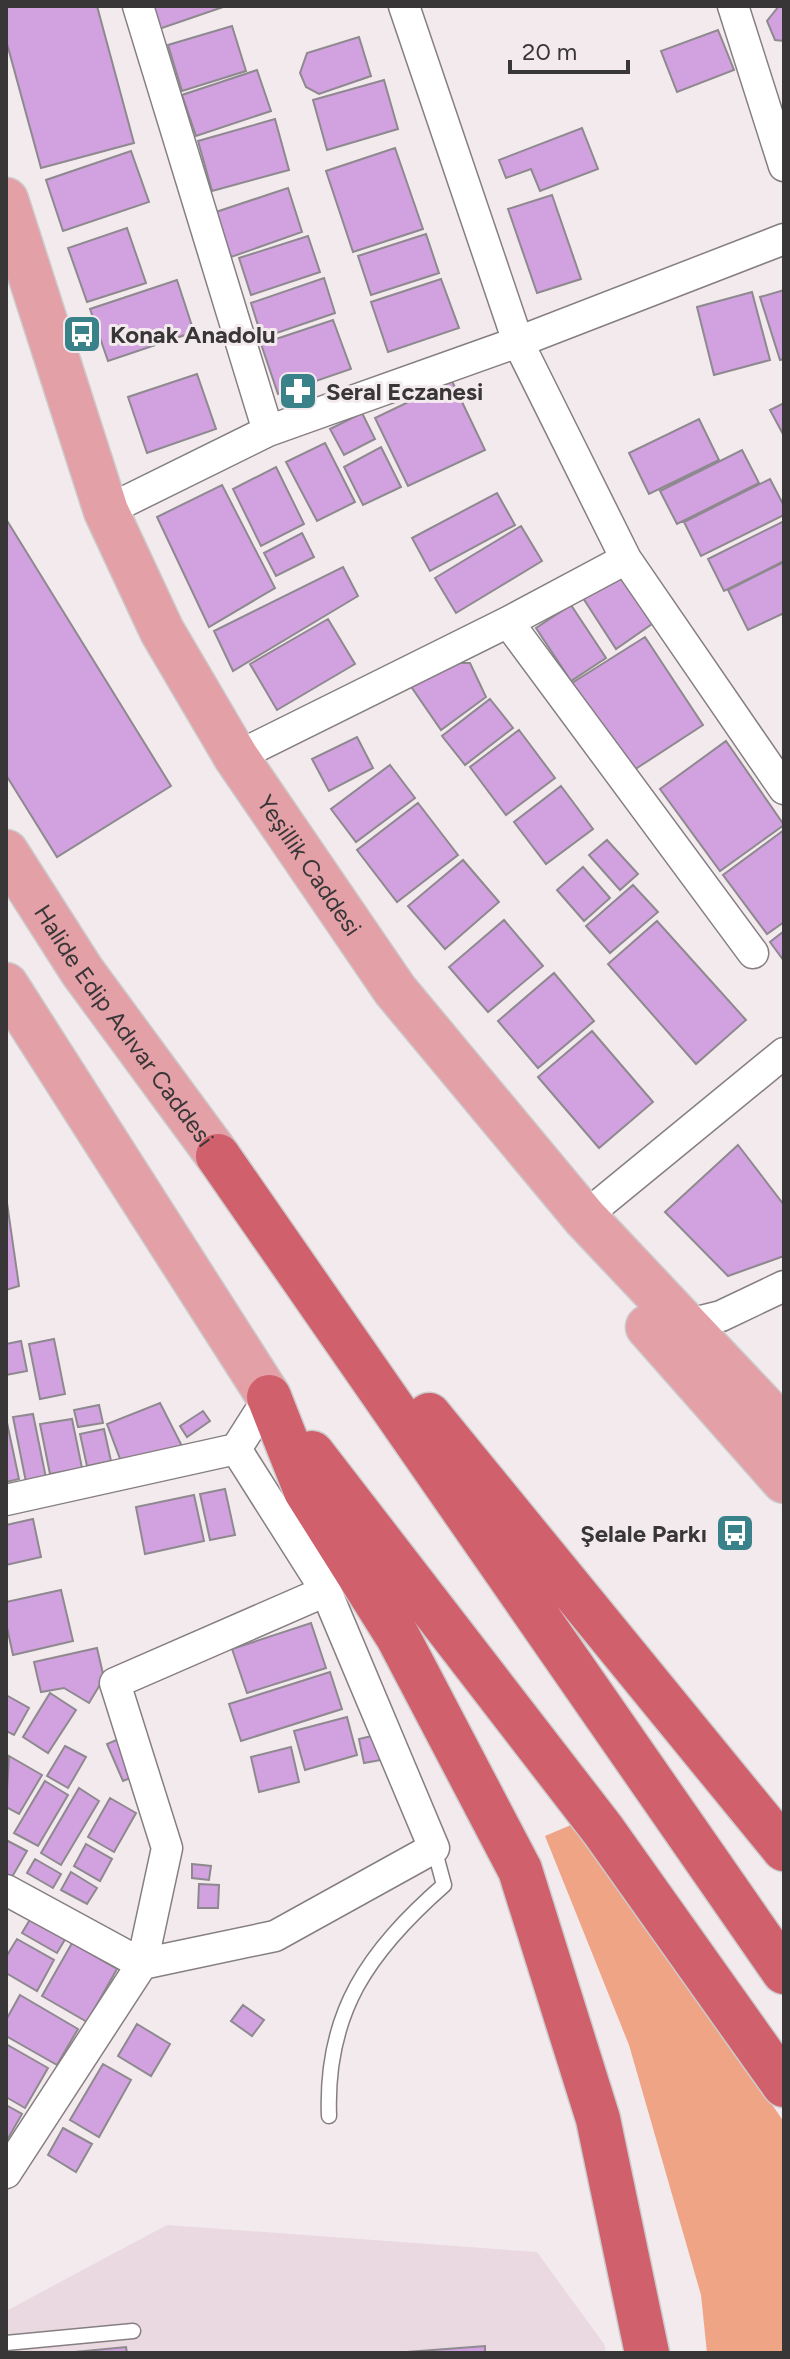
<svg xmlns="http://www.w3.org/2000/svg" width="790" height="2359" font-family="Figtree,sans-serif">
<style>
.built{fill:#ead9e1}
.forest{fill:#efa485}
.building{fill:#d1a2df;stroke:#8e898f;stroke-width:2}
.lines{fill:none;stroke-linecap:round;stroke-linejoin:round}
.lane-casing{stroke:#867f82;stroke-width:17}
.street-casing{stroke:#867f82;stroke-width:33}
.primary-casing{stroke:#cccbcb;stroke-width:47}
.highway-casing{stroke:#cccbcb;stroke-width:47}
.lane{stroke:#fff;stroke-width:14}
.street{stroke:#fff;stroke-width:30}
.primary{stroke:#e3a0a7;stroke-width:44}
.highway{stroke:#d1606d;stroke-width:44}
.labels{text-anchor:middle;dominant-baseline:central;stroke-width:6;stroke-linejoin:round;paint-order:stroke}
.poi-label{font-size:24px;font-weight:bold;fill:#393637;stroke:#f3eaee;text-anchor:start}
.street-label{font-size:24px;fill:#393637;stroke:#f3eaee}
</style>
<rect width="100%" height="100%" fill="#f3eaee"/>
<!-- built -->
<path class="built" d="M167,2225L537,2252L604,2344L606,2353H6V2311Z"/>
<!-- forest -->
<path class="forest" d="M578,1822L784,2122V2353H707L701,2295L629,2045L545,1836Z"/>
<!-- building -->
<path class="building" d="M6,6H97L134,143L41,168L6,40Z
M151,6H226L159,29Z
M779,6H784V41L775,40L767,21Z
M232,26L246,71L182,91L168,45Z
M718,30L734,70L677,92L661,51Z
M359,37L371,76L319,94L306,87L300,73L307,53Z
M257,70L271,111L196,136L182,95Z
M384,80L398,129L327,150L313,100Z
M275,119L289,170L212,191L198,141Z
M582,128L598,169L540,191L531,169L506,178L499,160Z
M395,148L423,229L353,252L326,171Z
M131,151L149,202L63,231L46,180Z
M288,188L302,232L231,257L216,212Z
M552,195L581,279L537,293L508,209Z
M127,228L146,283L87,302L68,248Z
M426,234L439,273L371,295L358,256Z
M308,236L320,272L251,295L239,258Z
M324,278L335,313L262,338L251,303Z
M441,279L459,328L388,352L371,302Z
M177,280L194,332L108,361L90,309Z
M784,290V359L780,360L760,297Z
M752,292L770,360L714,375L697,307Z
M333,320L351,369L278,394L261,344Z
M197,374L216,429L147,453L128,397Z
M452,381L485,450L408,486L375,418Z
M784,403V436L770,410Z
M362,413L375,439L344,455L330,429Z
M699,419L719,460L649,494L629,453Z
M325,443L355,502L317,521L286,462Z
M381,447L401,487L363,505L344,467Z
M742,450L759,483L677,524L660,491Z
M276,467L304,524L261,546L233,489Z
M770,479L784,506V515L701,556L684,522Z
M222,485L275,588L209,627L157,517Z
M497,493L515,525L430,571L412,538Z
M6,519L171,786L57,857L6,775Z
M784,521V561L724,591L708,559Z
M521,526L542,561L456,613L435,578Z
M302,533L314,557L276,576L264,553Z
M784,562V613L748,630L728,590Z
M343,567L358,596L233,671L214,631Z
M620,574L652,624L616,649L583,598Z
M571,605L606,658L571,681L536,628Z
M328,619L355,664L277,710L250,664Z
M645,637L703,725L634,770L572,683Z
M451,663H470L486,697L441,730L410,685Z
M490,699L513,728L465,765L442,736Z
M519,730L555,778L506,815L470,767Z
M357,737L373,768L329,791L312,759Z
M726,741L784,825L720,871L660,789Z
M390,765L415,798L356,842L331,809Z
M561,786L593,829L546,864L514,822Z
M418,803L458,855L397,902L357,850Z
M784,830V922L767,934L723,875Z
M607,840L638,874L620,890L589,855Z
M463,860L499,902L445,949L408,906Z
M583,867L610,898L584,921L557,890Z
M633,885L658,912L610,953L586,926Z
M504,920L543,966L488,1012L449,967Z
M657,921L746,1020L696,1064L608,964Z
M784,931V961L770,942Z
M554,973L594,1021L538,1068L498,1021Z
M592,1031L653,1102L599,1148L538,1077Z
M738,1145L784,1205V1256L728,1276L665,1212Z
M6,1196L19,1286L6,1290Z
M54,1339L65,1394L40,1399L29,1344Z
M21,1341L27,1371L6,1375V1344Z
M160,1403L185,1452L122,1464L107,1424Z
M99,1405L103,1423L78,1427L74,1410Z
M203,1411L210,1421L187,1437L180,1426Z
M33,1414L46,1478L26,1482L13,1417Z
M6,1418L19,1479L6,1482Z
M72,1419L82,1468L50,1474L40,1424Z
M104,1429L111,1461L87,1466L80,1434Z
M225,1489L235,1535L210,1540L200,1494Z
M194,1495L204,1541L145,1554L136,1507Z
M33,1519L41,1557L6,1565V1525Z
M61,1590L73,1641L13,1655L6,1623V1602Z
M311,1623L326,1668L247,1693L232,1649Z
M97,1648L104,1678L89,1703L64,1688L41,1692L34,1662Z
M330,1672L342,1709L241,1741L229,1704Z
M50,1693L76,1710L48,1753L23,1737Z
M6,1695L29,1708L14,1735L6,1731Z
M347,1717L357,1755L305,1770L294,1731Z
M376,1735L381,1760L364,1763L359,1739Z
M121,1738L138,1775L123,1781L107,1744Z
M65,1746L86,1757L68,1788L47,1776Z
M291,1747L299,1782L259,1792L251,1757Z
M9,1756L42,1775L19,1814L6,1807Z
M45,1781L68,1795L38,1846L14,1833Z
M79,1788L99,1801L61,1865L41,1853Z
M110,1798L136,1813L114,1852L88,1837Z
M6,1840L27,1851L12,1877L6,1874Z
M86,1844L112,1859L100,1881L74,1866Z
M35,1859L61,1874L53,1888L27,1873Z
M192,1864L211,1866L209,1880L192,1878Z
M71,1872L97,1888L87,1904L61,1890Z
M199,1884L219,1885L218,1908H198Z
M32,1916L67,1936L57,1953L22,1933Z
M17,1939L54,1960L37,1991L6,1973V1957Z
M72,1943L117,1969L87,2022L42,1996Z
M20,1995L78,2029L57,2065L6,2036V2020Z
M243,2005L264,2020L252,2036L231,2021Z
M137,2024L170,2044L151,2076L118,2056Z
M6,2044L48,2068L25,2108L6,2097Z
M103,2064L131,2080L99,2137L70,2120Z
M6,2105L22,2114L6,2142Z
M63,2128L92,2144L76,2172L48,2155Z
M485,2346V2353H393Z
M126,2347L127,2353H64Z"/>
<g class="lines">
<!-- lane casing -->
<g class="lane-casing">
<path id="lane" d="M329,2116C325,2012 369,1951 444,1885L434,1848
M6,2343L133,2331"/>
</g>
<!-- street casing -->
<g class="street-casing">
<path id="street" d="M138,6L268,431
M404,6L518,342L626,559L784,789
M733,6L784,166
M106,511L268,431L518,342L784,239
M508,622L753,953
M236,757L508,622L626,559
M584,1217L784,1053
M685,1325L721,1316L784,1286
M6,1500L236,1449L269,1397
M6,1890L142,1964L275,1936L434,1848L326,1591L236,1449
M6,2173L142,1964L167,1848L115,1683L326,1591"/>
</g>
<!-- primary casing -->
<g class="primary-casing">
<g id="primary">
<path id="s1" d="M6,200L106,511L162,631L236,757L395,990L584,1217L784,1429"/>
<path id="s2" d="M6,852L82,971L218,1156"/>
<path d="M6,985L269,1397"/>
<path d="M648,1327L784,1481"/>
</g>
</g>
<!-- highway casing -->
<g class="highway-casing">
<path id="highway" d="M218,1156L784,1972
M269,1397L306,1491L398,1637L520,1870L598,2119L647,2353
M429,1415L784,1849
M312,1453L603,1830L784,2085"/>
</g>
<!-- lane -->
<use href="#lane" class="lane"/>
<!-- street -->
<use href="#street" class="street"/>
<!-- primary -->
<use href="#primary" class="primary"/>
<!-- highway -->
<use href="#highway" class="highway"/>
</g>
<!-- icons -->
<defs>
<g id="bus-square" transform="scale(2)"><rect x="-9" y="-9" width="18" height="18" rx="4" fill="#3a828a" stroke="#f3eaee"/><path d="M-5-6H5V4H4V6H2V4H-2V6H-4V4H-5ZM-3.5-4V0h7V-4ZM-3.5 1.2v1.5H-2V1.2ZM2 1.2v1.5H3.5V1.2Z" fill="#fff"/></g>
<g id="pharmacy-square" transform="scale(2)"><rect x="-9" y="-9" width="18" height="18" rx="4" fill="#3a828a" stroke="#f3eaee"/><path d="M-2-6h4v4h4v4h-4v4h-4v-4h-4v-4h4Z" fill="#fff"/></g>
</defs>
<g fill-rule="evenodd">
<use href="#bus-square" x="82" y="334"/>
<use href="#pharmacy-square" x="298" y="391"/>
<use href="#bus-square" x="735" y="1533"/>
</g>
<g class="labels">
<!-- poi labels -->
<g class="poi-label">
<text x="110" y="334">Konak Anadolu</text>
<text x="326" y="391">Seral Eczanesi</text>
<text x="707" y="1533" text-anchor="end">Şelale Parkı</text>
</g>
<!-- street labels -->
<g class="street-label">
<text stroke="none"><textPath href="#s1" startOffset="736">Yeşillik Caddesi</textPath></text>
<text stroke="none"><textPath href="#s2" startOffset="210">Halide Edip Adıvar Caddesi</textPath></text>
</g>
</g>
<!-- border -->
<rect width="790" height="2359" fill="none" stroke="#393637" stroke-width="16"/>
<!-- scale -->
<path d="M510 60v12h118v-12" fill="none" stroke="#393637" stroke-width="4"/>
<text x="522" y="60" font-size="24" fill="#393637" stroke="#f3eaee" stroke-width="6" paint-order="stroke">20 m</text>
</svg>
